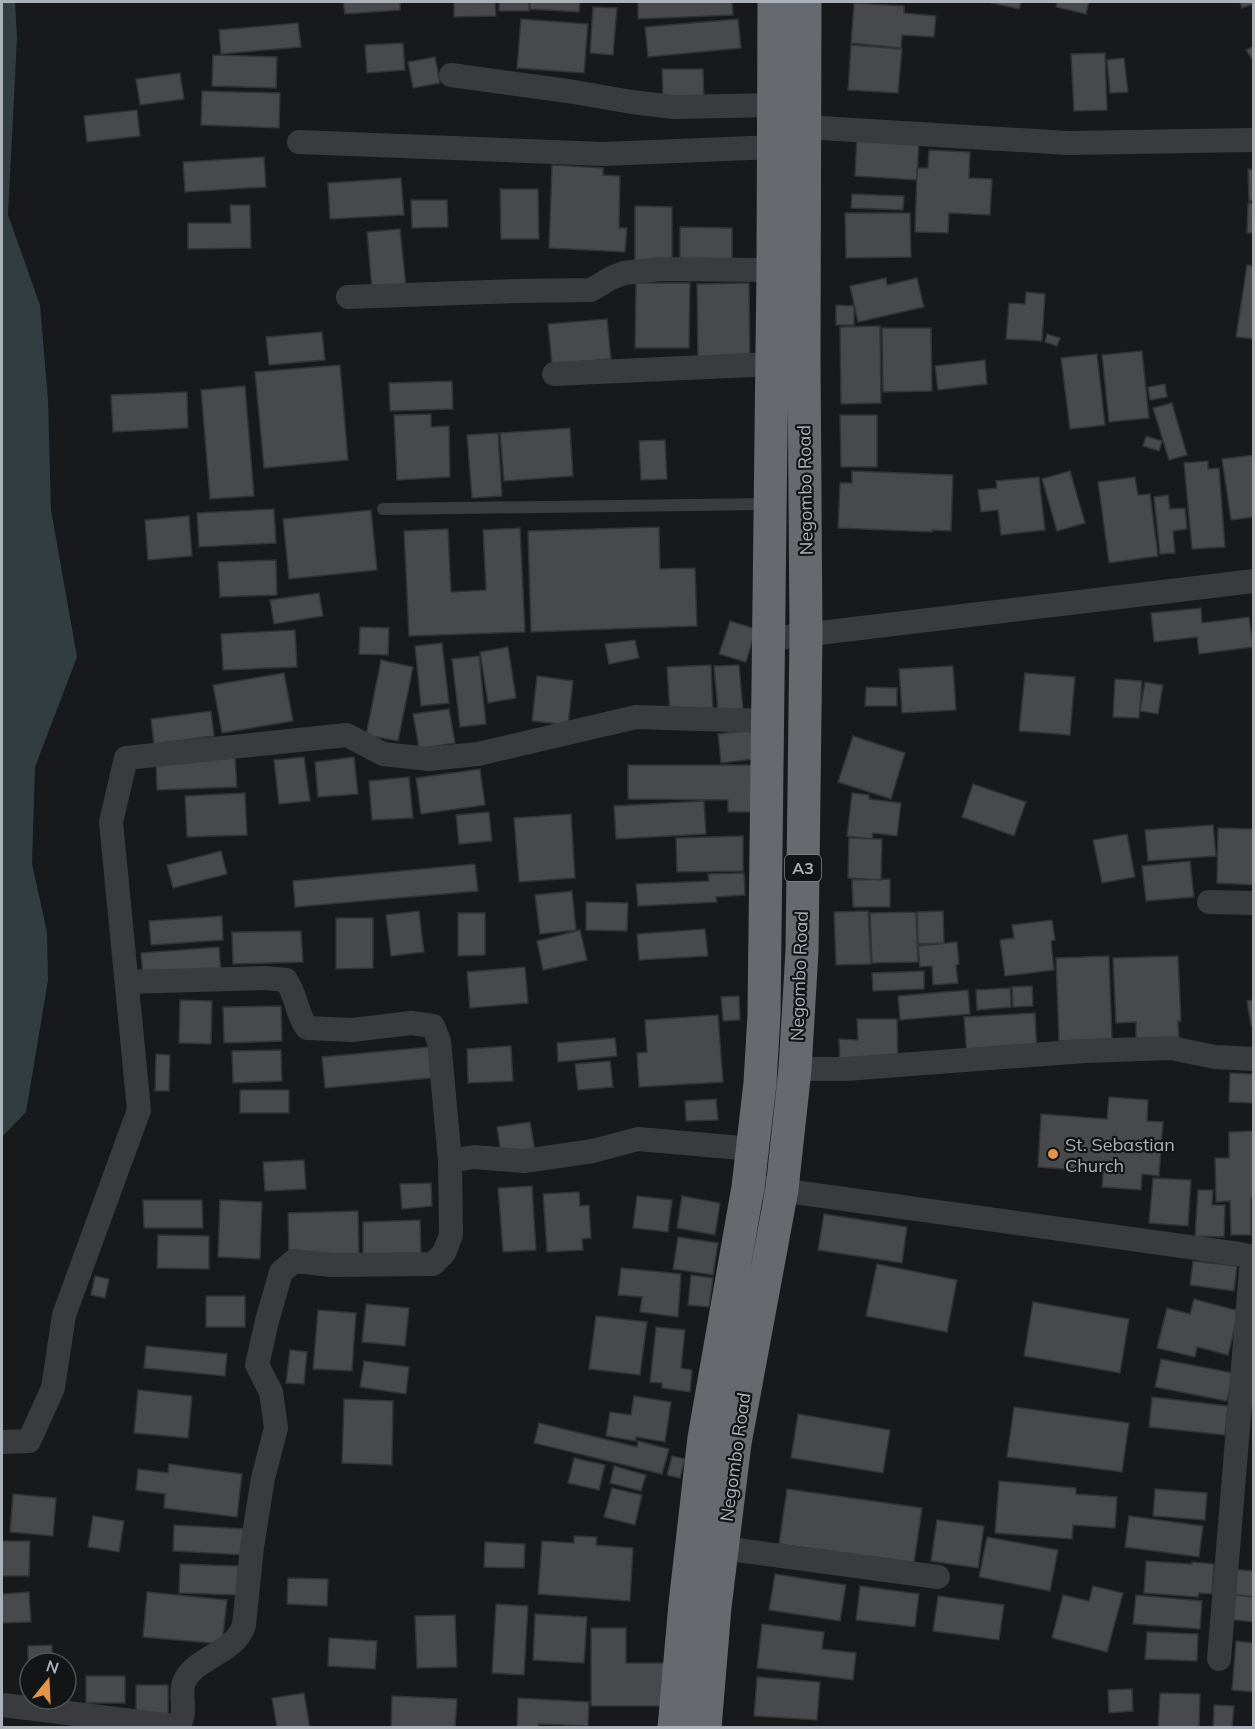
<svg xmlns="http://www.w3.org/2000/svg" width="1255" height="1729" font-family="Mulish,sans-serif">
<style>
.water{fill:#323d42}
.building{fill:#48494d;stroke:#333336;stroke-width:1.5}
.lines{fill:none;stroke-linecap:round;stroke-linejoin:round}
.lane{stroke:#3a3b3f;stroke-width:12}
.street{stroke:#3a3b3f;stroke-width:24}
.highway{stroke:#666a6f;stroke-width:33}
.poi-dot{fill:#e29549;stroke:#131415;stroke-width:2}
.labels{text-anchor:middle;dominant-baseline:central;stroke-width:4.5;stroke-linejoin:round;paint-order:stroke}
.shield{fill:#131415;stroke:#7e8388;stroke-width:1.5}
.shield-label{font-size:16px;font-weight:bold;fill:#acb2b9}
.street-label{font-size:18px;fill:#acb2b9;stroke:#131415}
.poi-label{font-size:18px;fill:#acb2b9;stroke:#131415;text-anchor:start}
</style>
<rect width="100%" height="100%" fill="#18191a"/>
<!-- water -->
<path class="water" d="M2,2H15L17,38L8,215L40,305L48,400L51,510L77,657L35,767L32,864L47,932L48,980L26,1112L2,1137Z"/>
<!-- building -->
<path class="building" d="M343,2H400V10L345,14Z
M454,2H495L496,16L454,17Z
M499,2H529V11H499Z
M530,2H580L579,12L530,9Z
M638,2H732L733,15L638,19Z
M988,2H1021L1019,9Z
M1057,2H1089L1086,14L1056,7Z
M1240,2H1254V4L1242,8Z
M854,3L904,6V13L936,16L934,37L902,35L901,48L851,43Z
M593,7L617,8L613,55L590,53Z
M521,19L588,24L584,73L517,68Z
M738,19L741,48L648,57L645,27Z
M298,23L301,47L221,54L219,30Z
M403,43L405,70L367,73L365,45Z
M851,45L902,49L898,93L848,90Z
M1254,46V62L1246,50Z
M1105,53L1107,110L1074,111L1071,54Z
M213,55L277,57L276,88L212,86Z
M435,57L440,83L413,88L408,62Z
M1124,58L1128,92L1110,93L1107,60Z
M662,69H703L704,100H663Z
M180,73L184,99L140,105L136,79Z
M202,91L280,93L279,128L201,125Z
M137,110L140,136L87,142L84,116Z
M857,135L919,139L917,180L855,176Z
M929,150L970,152L969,178L992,179L990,215L949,213L948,233L915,232L917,168H928Z
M264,157L266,187L185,192L183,162Z
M552,165L603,168V175L620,176L619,228H627L625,252L549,248Z
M1248,169L1254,170V201H1249Z
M401,178L404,215L330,219L328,183Z
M500,189H538L539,239H501Z
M852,194L904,196L903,210L851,208Z
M411,200H447L448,227L412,228Z
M1248,203H1254V233H1247Z
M230,205H250L251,248L188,249V223H231Z
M635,206L672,207V261H635Z
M845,213H910L911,257L846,258Z
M680,227L732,228V259H680Z
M400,229L406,287L372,290L367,232Z
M1247,265L1254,266V339L1236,337Z
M886,278L887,285L917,278L924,307L858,322L850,286Z
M636,283H690L689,348H635Z
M749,283L750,361L698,362L697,284Z
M1026,292L1045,294L1042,341L1006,339L1009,303L1025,304Z
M836,305L854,306V325H836Z
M607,319L611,359L552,364L548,324Z
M880,326L881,403L841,404L840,327Z
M882,328H931L932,391L883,392Z
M322,332L325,360L269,365L266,337Z
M1047,334L1060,338L1057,346L1045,342Z
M1142,351L1149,418L1109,422L1102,355Z
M1097,354L1105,425L1070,429L1061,358Z
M985,360L987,384L938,390L935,366Z
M340,365L348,460L264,468L255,372Z
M452,381L453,409L390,411L389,383Z
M1165,384L1167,397L1150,400L1148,387Z
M245,386L254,496L210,499L201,390Z
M187,392L188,428L113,432L111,395Z
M1172,403L1187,455L1169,460L1153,408Z
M431,414V427L449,426L450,477L397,480L394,415Z
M840,415H877V467H841Z
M570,428L573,476L504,481L500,433Z
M498,433L502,496L472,498L467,435Z
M1146,436L1162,441L1159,451L1143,446Z
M665,440L667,479L641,480L639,441Z
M1254,455V517L1231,520L1222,459Z
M1208,461V469L1219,468L1225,547L1192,549L1184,463Z
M852,471L953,475L951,531L932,530V532L838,528L840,483H852Z
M1070,471L1085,523L1057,531L1042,479Z
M1039,477L1045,530L1001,535L998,510L981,512L978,490L997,488L996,481Z
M1135,477L1138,495L1150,494L1158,556L1109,563L1098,482Z
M1168,495L1170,509L1185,508L1187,529L1173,531L1175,553L1160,554L1154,497Z
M274,509L276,543L199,547L197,513Z
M371,510L377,570L289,579L283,519Z
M189,516L192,556L148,560L145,520Z
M659,527L660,569L695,568L697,626L531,632L528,531Z
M520,528L525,632L409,636L404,531L448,529L451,592L486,590L483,530Z
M276,560L277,595L220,597L218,562Z
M319,593L323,616L274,624L270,600Z
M1201,608L1202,623L1249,617L1253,647L1199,654L1197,637L1154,642L1151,613Z
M730,621L756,629L746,662L719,654Z
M360,627L389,628L388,655L359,654Z
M295,630L297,667L223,670L221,634Z
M635,640L639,658L609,664L605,644Z
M442,643L449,703L421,706L415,646Z
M508,647L516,698L488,703L480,652Z
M479,656L486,724L460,727L452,659Z
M381,660L413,667L398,741L366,735Z
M711,665L713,712L670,714L667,667Z
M739,665L743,709L718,711L714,666Z
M953,666L956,710L902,713L899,669Z
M284,673L293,721L222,733L213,685Z
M1025,673L1075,677L1070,735L1019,731Z
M537,676L573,681L568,725L532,721Z
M1115,679L1142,681L1139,718L1113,717Z
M1145,682L1163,685L1158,714L1140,711Z
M866,687L897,688V706H865Z
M449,709L455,743L419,749L413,714Z
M211,711L214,736L154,744L151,719Z
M751,730L754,759L721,763L718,734Z
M853,736L905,753L891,799L838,782Z
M304,757L310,801L279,804L274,760Z
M354,757L358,794L318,797L315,762Z
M235,758L237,787L157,790L156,761Z
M628,765H754V812H728V800L628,799Z
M480,769L485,805L421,814L416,778Z
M409,777L413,818L372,820L369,781Z
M973,784L1026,802L1014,836L962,817Z
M245,793L247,835L187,837L185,796Z
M852,793L869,795V799L901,803L897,836L873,833L872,839L847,836Z
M704,801L706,834L616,839L614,806Z
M489,812L492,841L459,844L456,815Z
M571,814L575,878L519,882L514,818Z
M1213,825L1216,856L1148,861L1145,830Z
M1218,828L1254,829V885L1217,883Z
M1127,834L1135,877L1102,883L1093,840Z
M743,836V871L677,872L676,838Z
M849,838L882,839L881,880L848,878Z
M221,851L227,874L173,888L167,865Z
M1190,861L1194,897L1146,901L1142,866Z
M475,864L478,891L295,907L293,881Z
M744,873L745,895L716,897L717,902L638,906L636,884L709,881L708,874Z
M890,879V907H853L852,880Z
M572,891L576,930L540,934L535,895Z
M586,902L628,903L627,931L586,930Z
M419,911L424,952L391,956L386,915Z
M868,911L871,964L836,965L834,912Z
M943,911L944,943L918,944L917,912Z
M916,912L918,962L872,963L870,913Z
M458,913H485V955L458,956Z
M222,916L223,940L151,945L149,921Z
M336,918H373V968L336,969Z
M1052,920L1055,940L1051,941L1054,970L1005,976L1000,940L1014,938L1012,925Z
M705,929L708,956L639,960L637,934Z
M580,930L587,960L543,970L537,941Z
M301,931L303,962L233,964L232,932Z
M957,942L959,964L956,965L958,983L933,985L932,966L920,967L918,946Z
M219,947L221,972L143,978L141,953Z
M1109,956L1112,1039L1059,1041L1056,958Z
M1178,956L1181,1021H1178L1179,1037L1136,1039V1022L1116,1023L1113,958Z
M525,967L528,1003L470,1008L467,972Z
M924,971V989L873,991L872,973Z
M1032,986L1033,1006L1013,1007L1012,987Z
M1010,988L1011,1007L977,1010L976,990Z
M968,990L970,1014L900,1020L898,996Z
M739,996L740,1020L723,1021L721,997Z
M180,1000L212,1001L211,1044L179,1043Z
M1254,1000V1026H1251L1247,1001Z
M281,1006L282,1041L224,1043L223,1007Z
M1035,1013L1037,1053L967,1058L964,1017Z
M718,1015L723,1082L639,1087L637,1053L647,1052L645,1020Z
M857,1019H897L898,1061L840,1066L839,1039L858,1040Z
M615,1038L617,1056L558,1062L557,1043Z
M511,1046L513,1081L468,1083L467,1049Z
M429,1047L431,1078L325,1088L322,1057Z
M281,1050L282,1081L233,1083L232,1051Z
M156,1054L170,1055L169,1091H155Z
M610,1061L613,1087L578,1090L575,1064Z
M1230,1073L1254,1074V1103L1229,1102Z
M240,1090H289V1113H240Z
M1109,1097L1148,1100L1147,1121L1163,1122L1159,1176L1142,1174L1141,1190L1102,1187L1103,1172L1038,1167L1041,1114L1107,1119Z
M716,1099L718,1120L686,1121L685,1101Z
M530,1122L535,1151L501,1155L497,1127Z
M1253,1131L1254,1198H1251V1235H1231L1230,1201L1216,1202L1215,1158H1229V1132Z
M304,1160L306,1189L265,1191L263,1162Z
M1153,1178L1191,1180L1188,1226L1149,1223Z
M431,1183L432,1206L402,1209L400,1184Z
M532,1186L536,1250L503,1252L498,1188Z
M1198,1190H1213L1212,1205H1225L1224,1237L1195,1236Z
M579,1192L580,1206L589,1205L591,1238L582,1239L583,1250L547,1252L543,1194Z
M637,1196L672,1200L668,1232L633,1228Z
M682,1196L720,1203L715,1235L677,1228Z
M143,1200H202L203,1228H144Z
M220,1200L262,1202L260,1259L218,1257Z
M358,1211L359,1254L289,1256L288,1213Z
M824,1214L907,1227L902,1263L818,1250Z
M420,1220L421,1254L363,1255V1222Z
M158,1235L209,1236V1269L157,1268Z
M678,1237L718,1243L713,1275L673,1269Z
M1193,1261L1237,1266L1234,1291L1190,1285Z
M877,1264L957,1280L947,1332L866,1316Z
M621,1268L681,1274L678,1317L640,1312L642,1297L618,1295Z
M691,1275L713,1278L709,1307L688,1305Z
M95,1276L109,1279L105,1298L91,1295Z
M206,1296H245V1327H206Z
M1194,1299L1239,1311L1228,1355L1197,1347L1195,1357L1157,1348L1167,1308L1190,1314Z
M1033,1302L1129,1319L1120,1373L1024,1356Z
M366,1304L409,1308L405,1346L362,1342Z
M318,1310L356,1313L352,1371L313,1369Z
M596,1316L647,1322L640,1375L589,1369Z
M656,1327L685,1330L681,1368L692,1370L690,1392L662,1388V1383L650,1382Z
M146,1346L227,1354L225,1376L144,1368Z
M290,1350L307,1352L304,1384L286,1383Z
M1161,1359L1233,1373L1227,1401L1155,1387Z
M364,1361L409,1367L406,1394L360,1387Z
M138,1390L192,1396L188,1438L134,1433Z
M634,1396L671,1402L665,1442L636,1437V1441L606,1436L610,1412L631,1415Z
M1152,1397L1228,1406L1225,1435L1149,1427Z
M344,1399L393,1401L392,1465L342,1463Z
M1014,1407L1129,1423L1122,1472L1007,1457Z
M798,1414L890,1430L883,1473L791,1458Z
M539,1423L637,1447L638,1441L669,1449L662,1474L534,1443Z
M672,1456L685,1459L680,1478L667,1475Z
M574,1458L605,1465L599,1490L568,1483Z
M169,1464L242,1474L237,1517L164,1508L165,1494L136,1490L138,1469L168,1473Z
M614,1466L646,1475L641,1491L610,1483Z
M999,1481L1076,1488V1494L1117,1497L1115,1528L1073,1525L1072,1539L995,1533Z
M612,1488L642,1495L635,1525L604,1517Z
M787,1489L922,1508L914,1563L779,1544Z
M1155,1489L1207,1493L1205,1520L1153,1516Z
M13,1494L56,1498L53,1536L10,1532Z
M93,1516L124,1521L119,1552L88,1547Z
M1129,1516L1203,1526L1199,1557L1125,1547Z
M937,1520L984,1526L978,1568L931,1561Z
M174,1525L246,1529L245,1555L173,1551Z
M574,1536L597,1537L596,1545L633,1548L630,1601L538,1594L542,1541L574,1543Z
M987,1537L1058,1550L1050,1591L979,1577Z
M2,1541H30L29,1576H2Z
M485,1542L525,1544L524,1568L484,1567Z
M1146,1561L1192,1564V1562L1214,1564L1212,1594L1199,1593L1198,1597L1144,1593Z
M180,1564L238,1566L237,1595L179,1593Z
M1231,1569L1254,1571V1597L1229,1594Z
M775,1574L846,1585L840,1621L769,1610Z
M288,1578L328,1579L327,1606L287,1604Z
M860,1586L919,1594L915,1627L856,1620Z
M1093,1586L1123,1593L1107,1652L1052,1638L1063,1595L1089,1601Z
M29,1592L31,1622L2,1623V1594Z
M147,1592L227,1600L222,1644L143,1637Z
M1229,1594L1254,1597V1622L1225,1619Z
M1136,1595L1202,1601L1200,1629L1133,1624Z
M938,1596L1004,1605L999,1640L933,1631Z
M496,1604L528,1606L524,1675L492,1673Z
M535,1614L587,1617L584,1663L533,1660Z
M455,1615L457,1667L417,1668L415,1616Z
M762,1624L824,1632L822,1649L856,1653L853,1680L757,1668Z
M591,1628H626V1663H665V1706H591Z
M1147,1632L1198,1634L1197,1661L1145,1659Z
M329,1638L377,1641L375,1669L328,1666Z
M1236,1641L1254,1643V1692L1232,1690Z
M52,1645V1663H30V1676H28V1646Z
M86,1676H125V1703H86Z
M757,1677L820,1682L817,1720L754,1716Z
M136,1685H168V1714L136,1713Z
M1132,1689L1133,1711L1109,1713L1108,1690Z
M304,1693L310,1728H277L272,1698Z
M1160,1693L1200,1694L1199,1728H1158Z
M392,1696L457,1699L455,1728L391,1727Z
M518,1698L589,1702L588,1726L539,1724L538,1728H517Z
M1214,1705L1234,1706L1232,1728H1213Z"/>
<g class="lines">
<!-- lane -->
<path class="lane" d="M383,509L769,504"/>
<!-- street -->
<path class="street" d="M451,75L568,91L632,102L674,107L774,105
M804,127L1068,143L1254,140
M299,142L603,154L774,147
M348,297L514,291L591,290L611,278L624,273L660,269L773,270
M554,374L772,364
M769,639L1254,581
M1209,902L1254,903
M127,982L266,978L286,980C297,996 296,1013 307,1028L352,1030L411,1023L433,1026L439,1041L450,1161
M795,1069H846L1085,1051L1171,1048L1215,1057L1254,1059
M765,1188L1239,1254L1254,1257
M2,1442L29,1441L53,1388L64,1315L139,1110L111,822L126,758L347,735L383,754L429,759L478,754L636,717L768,721
M722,1548L938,1577
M1219,1659L1252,1257
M2,1705L173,1726L180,1723C187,1710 179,1694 184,1682C196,1656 235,1654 244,1625L252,1547L263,1478L276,1428L271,1392L257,1365L267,1321L281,1272L294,1261L332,1265L433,1264L444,1253L451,1235L450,1161L474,1157L524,1161L593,1151L638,1139L753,1149"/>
<!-- highway -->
<path class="highway" d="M674,1728L685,1604L704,1438L748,1187L760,1083L764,1015L773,270L774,2
M705,1728L715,1607L735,1443L782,1189L795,1069L802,951L806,634L804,360L805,2"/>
</g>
<!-- markers -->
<circle class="poi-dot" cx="1053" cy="1154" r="6"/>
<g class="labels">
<!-- shield labels -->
<rect class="shield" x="785" y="855" width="36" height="26" rx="4.5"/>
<g class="shield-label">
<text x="803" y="868">A3</text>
</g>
<!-- street labels -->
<g class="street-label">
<text transform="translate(805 490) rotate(-91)">Negombo Road</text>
<text transform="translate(799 976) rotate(-88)">Negombo Road</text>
<text transform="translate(735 1457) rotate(-82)">Negombo Road</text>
</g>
<!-- poi labels -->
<g class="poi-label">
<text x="1065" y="1144">St. Sebastian<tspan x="1065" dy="21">Church</tspan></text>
</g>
</g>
<!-- border -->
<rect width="1255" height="1729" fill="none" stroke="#acb2b9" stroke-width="6"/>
<!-- north arrow -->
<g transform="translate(48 1681) rotate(18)"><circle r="28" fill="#131415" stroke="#505357" stroke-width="1.5"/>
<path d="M0-4.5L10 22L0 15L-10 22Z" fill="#e29549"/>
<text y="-9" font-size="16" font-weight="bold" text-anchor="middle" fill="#acb2b9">N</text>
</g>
</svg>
